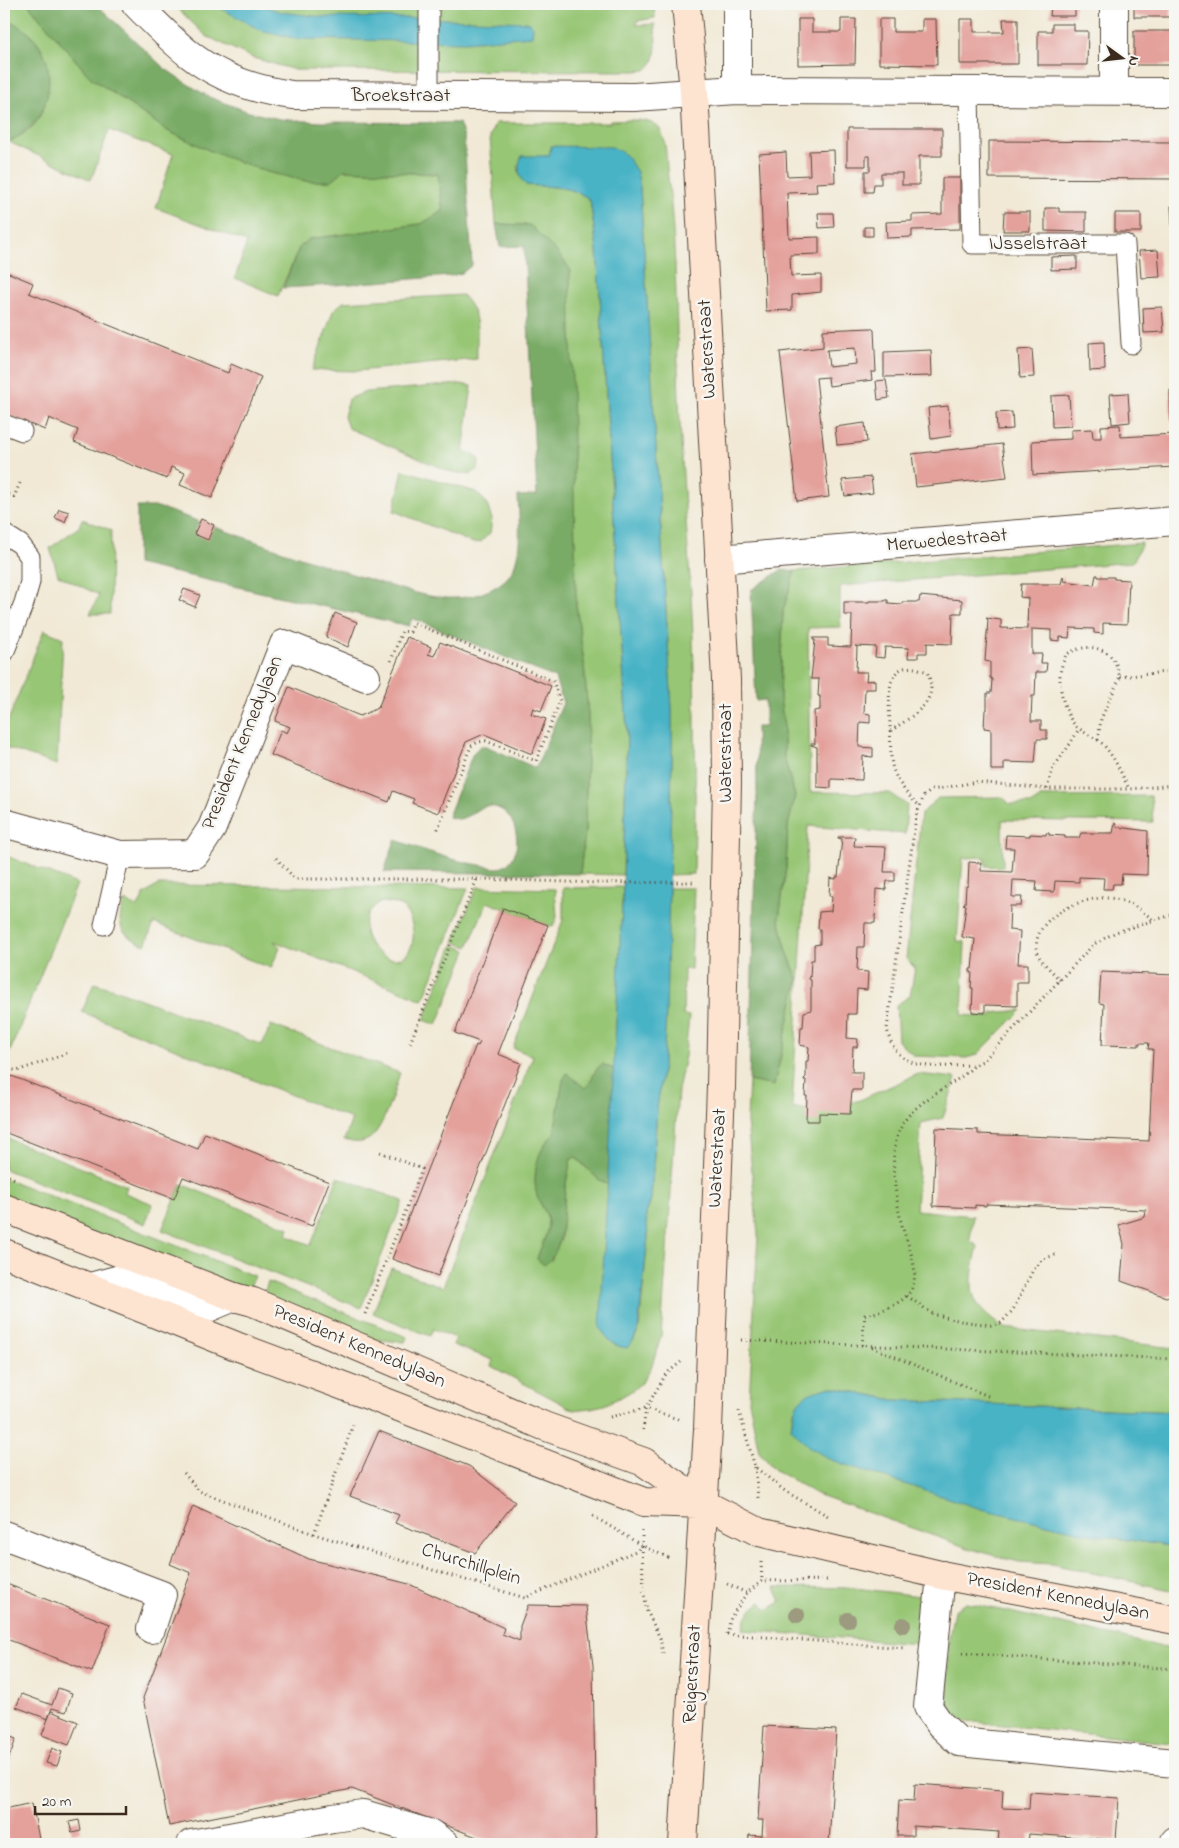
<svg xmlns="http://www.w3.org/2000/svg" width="1179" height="1848" font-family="'Indie Flower',sans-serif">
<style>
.green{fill:#97c674;stroke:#697849;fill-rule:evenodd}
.forest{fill:#79ab66;stroke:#5a6a42}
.water{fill:#48b3c6;stroke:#426e72}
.building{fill:#e4a09b;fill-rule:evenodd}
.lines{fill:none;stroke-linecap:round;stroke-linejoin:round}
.lane-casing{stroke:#564739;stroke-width:21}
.street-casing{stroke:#564739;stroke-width:30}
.secondary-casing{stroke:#564739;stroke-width:30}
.path{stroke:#564739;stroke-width:3;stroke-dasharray:1 4;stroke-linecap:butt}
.lane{stroke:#fff;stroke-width:19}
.street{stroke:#fff;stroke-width:28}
.secondary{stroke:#fde4d1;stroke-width:28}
.tree{fill:#9c9a7f}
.labels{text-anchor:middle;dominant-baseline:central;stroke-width:5;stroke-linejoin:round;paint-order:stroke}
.street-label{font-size:20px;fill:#3b2a1e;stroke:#f6f6f2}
</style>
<rect width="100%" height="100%" fill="#f6f6f2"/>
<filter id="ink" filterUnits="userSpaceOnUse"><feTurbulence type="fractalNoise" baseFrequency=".02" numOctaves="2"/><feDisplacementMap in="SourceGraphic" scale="10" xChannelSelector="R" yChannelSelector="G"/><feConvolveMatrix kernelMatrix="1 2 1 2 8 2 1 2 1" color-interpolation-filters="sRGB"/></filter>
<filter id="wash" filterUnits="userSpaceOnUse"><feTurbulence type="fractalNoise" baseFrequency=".0096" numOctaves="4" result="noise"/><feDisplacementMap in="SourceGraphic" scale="20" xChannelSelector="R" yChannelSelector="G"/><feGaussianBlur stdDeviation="1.12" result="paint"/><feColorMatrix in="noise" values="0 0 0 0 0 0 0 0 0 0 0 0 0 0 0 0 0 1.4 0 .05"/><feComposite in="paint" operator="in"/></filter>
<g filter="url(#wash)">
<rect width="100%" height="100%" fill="#f1e9d5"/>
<!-- green -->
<path class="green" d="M4,4H28L90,77L168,131L215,153L267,172L306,181H331L344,170L438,174L443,211L421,224L309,239L299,248L278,296L235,278L247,242L156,208L173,154L109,130L91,180L9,142C16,137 27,133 32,127C50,107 54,70 40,46C32,33 17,24 4,18Z
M173,4H654L655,18L637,21V25L655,24C655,41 660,59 646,70L636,71L295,70L253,58L206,36Z
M610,121C626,121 654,115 662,133C667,146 666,163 668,177C676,240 676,305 678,369C680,444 686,519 691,594C696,687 696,781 694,874L669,875L672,758V709L640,187L551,146L550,156H544L518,166L519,174L526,185C548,187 573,185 590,200L597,249L627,730L623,875L580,874L585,831L588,716L584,663L576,604L574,509L530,225L496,224L490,137L495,123H610Z
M462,295C482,315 476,333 477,359L357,371L312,370L333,311L343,302Z
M460,384L472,386L463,451L475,455L479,461L478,469L470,475L448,471L348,428L344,417L348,399L366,392Z
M403,470L476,492L486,502L492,519L490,533L481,542L473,543L394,511Z
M82,519L111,530L110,614H90L99,595L58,575L50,548L79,527Z
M1142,543L1133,562L840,586V627L808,628L810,792L889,793L907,805L905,834L808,826L792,1108L821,1111L860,1100L918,1074L956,1078L943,1118L921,1123L916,1210L973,1216L970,1241L978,1246C968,1288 966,1303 1004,1328L1175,1348V1412L894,1400L831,1387L793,1411L791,1429L1090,1534L1175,1547V1591L1051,1564L1019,1562L971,1549L816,1494L775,1470L759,1452L749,1401L758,1235L747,1121L749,1081L774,1086L798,979L787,952L779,919L786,868L788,826L795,796L784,757V727L780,698L783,611L795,571Z
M44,630L63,638L57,765L4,747V731Z
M1151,796L1153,822L1002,820L1003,867L986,866L985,857L963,858L957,941L965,942L962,1015L991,1017L993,1013L1022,1010L977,1055L966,1058L914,1056L898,1041L896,1005L910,996L915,968L906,959L921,814L938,798L1002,797L1010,804H1032L1042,797Z
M4,855L77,884L5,1064L4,1063Z
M158,885L468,888L423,1000L274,941L280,947L271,968L154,923L145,945C122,936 114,925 125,901L138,907L144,895ZM382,902C388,903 396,903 401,906C412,915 417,936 410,949C396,976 353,943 368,915C372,908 375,905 382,902Z
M477,887L555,889L557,917L553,927L487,902L468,947L454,942Z
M623,887L614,1069L602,1064C592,1072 593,1081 585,1089L577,1081L563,1080L554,1134C537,1149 532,1174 537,1196C540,1204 547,1212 548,1221C549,1233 540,1247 537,1259L551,1261L561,1238L565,1189L571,1159L575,1157L598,1179L608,1185L607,1213L633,1341L639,1330L648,1237L646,1214L651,1199L657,1109L663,1063L669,888H694L691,969H684L683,1015L689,1016L685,1056L678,1090L661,1337L651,1368L642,1382L633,1390L623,1396L604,1405L591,1408L574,1410L491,1366L493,1360L453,1345L456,1338L433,1329L430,1336L373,1313L391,1268L443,1287L533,1056L513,1048L563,920V888Z
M453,945L467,950L437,1025L424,1020Z
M94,983L117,990L262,1045L271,1025L400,1073C394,1090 383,1133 367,1140C359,1144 352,1142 344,1140L352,1119L82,1012Z
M4,1137L127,1186L125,1193L153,1204L145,1224L4,1169Z
M338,1177L403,1201L361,1308L162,1230L181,1184L289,1228L287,1236L311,1245Z
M4,1178L254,1276L247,1296L4,1200Z
M268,1282L407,1337L405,1342L354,1338L261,1301Z
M775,1587L855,1588L920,1596L917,1644L743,1630C746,1614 749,1611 761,1602L767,1610L781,1602Z
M966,1603L1010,1612L1175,1650V1719L1171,1743L947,1719L949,1638L954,1610Z"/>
<!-- forest -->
<path class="forest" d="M28,4H96L164,68L186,83L209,97L249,112L280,119L320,122L459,123L464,137L472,265L462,273L450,276L350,284L283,288L299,248L309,239L421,224L443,211L438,174L344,170L331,181H306L267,172L215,153L168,131L90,77Z
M4,18C17,24 32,33 40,46C56,71 50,117 24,132C18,137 12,142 4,142Z
M496,224L530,225L557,252L570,269L576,604L584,663L588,716L585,831L580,874L384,872L395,840C423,849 451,861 480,865C486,866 492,868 498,868C524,865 522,817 498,808C479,801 475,816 459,819C456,819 451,817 448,817L473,753L480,746H486L536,768L563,703L555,678L412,618L409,626L137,564V507H158C224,530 291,555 358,576C386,584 416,596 446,598C466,599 490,594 506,579C524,562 519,519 518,496L537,495L524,246L500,247Z
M781,570L795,571L783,611L780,698L784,727V757L795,796L788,826L786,868L779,919L787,952L798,979L774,1086L749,1081L757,792L756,727H765V700L756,701L751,590Z
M602,1064L614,1069L608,1185L598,1179L576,1157L571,1159C569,1169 566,1180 565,1190C562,1212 565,1252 544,1265L537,1259C540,1248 549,1233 548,1221C547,1212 540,1205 537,1196C532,1174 537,1149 554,1134L563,1080L567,1073L585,1088C593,1081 592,1072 602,1064Z"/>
<!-- water -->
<path class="water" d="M213,4H257L282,12L321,17L420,18L526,22L531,24L533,27L532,36L465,42L296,39L278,34L260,30Z
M551,146L612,147L622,152L628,158L637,172L640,187L672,709V758L666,1016L663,1063L657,1109L651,1199L646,1214L648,1237L638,1330L633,1341L627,1348C613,1347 608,1339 600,1328L623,887L627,730L597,249L590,200C573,185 547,187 526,185C518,176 517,166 522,156H549Z
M831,1387L894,1400L1175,1412V1547L1090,1534L981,1509L831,1460L809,1447L791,1429C795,1397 801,1395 831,1387Z"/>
<g id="blocks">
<!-- building -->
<path class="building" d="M1051,4H1075V16H1050Z
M1134,4H1171V17H1134Z
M798,19H812V32H841V19H856L855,64L798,65Z
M879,19H893V32H922V19H936L937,65L879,64Z
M960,19H974V32H1004L1003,19H1018V64H960Z
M1052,24H1074V31H1088L1087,65H1038V31H1052Z
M1134,31H1175V65H1134Z
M847,129H942V156H919V185H902V173H881V184H874L873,192H865V171H870V156H866V166H847Z
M989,141L1175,142V179L989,178Z
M834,150L835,182L816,183L817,192L787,193L789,238L819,237V254L790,255L791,276L821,275V292L792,295V310L766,311L759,154L786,152L787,176L810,175L809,151Z
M942,178H960V229L912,230V237L887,238L886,222L912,221V215L942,214Z
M1175,205V225H1172L1171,206Z
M1045,208H1059V212H1086V232L1045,231Z
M1004,212H1030V231H1003Z
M818,213H833L834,227L819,228Z
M1115,213H1141V232H1115Z
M864,227H873V236H864Z
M1158,250L1160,277L1141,278L1139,251Z
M1077,256V269L1051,270V257Z
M4,271L33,283L29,293L228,373L231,364L261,377L212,498L180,485L185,473L171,467L167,479L74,442L78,430L49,418L45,430L4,414Z
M1162,307L1164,332L1144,333L1143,308Z
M871,328L874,330L876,372H871L872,380L829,386L828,377L816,378L829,497L797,501L780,352L823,347V330ZM855,348L856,364L829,367L827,350Z
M1104,342L1105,370L1090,371L1089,343Z
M1032,349L1034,377L1020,378L1018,350Z
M931,350L932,376L884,377V352Z
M886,380L889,398L878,400L876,381Z
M1170,390H1175V421H1171Z
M1128,393L1130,422L1112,424L1110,394Z
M1069,395L1071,426L1052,427L1051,396Z
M948,406L951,436L931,439L928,408Z
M1012,412L1013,429L997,430L996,413Z
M865,423L867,442L837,445L835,427Z
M1120,425L1121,437L1175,434V467L1033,475L1032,441L1071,439V430L1092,429L1093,438H1101V426Z
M1002,444L1007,477L916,487L912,454Z
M871,477L873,493L845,496L842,480Z
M59,509L69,512L65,522L55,518Z
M201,519L214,525L208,540L194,534Z
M1096,575H1098V577H1114V579L1129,580L1127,624L1103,623V634L1094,633V629L1070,628L1069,638L1060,637V641L1051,640V630L1032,629V654H1042L1041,663H1047L1046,672H1036L1035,696H1032L1031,721H1041V730H1047V739H1037L1035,763L1004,762V770H991V729L984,728L985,710H987V693H991L992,679L990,678V662L985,661L988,620L986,618L1001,620V628L1027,629L1028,598L1020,597L1021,584H1061L1063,576L1064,581L1094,585Z
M184,589L200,595L195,607L179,600Z
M920,596L962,600V613H953L952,644L927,643V653H918V658H908L909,648L885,647L884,658L875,657L876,647L855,646L857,647L856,672H867L866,681L875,680V689H865L864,713L870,714V723L860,722L859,747L873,748V757L863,756L862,780L831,779V788L817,787V747L811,745V744H815L814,711L820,710V696H818L819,679H811L815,640H813V638H828V646L851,647L852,615H844V602H869V601H885L886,600H888V603L902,604V602H919Z
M335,613L357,622L348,647L326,637Z
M407,637L431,647L428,654L434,656L440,642L551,686L541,711L533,708L531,714L546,719L532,754L484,734L466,742L438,813L412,803L414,799L393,791L389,802L271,755L281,730L287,733L290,727L275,721L289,687L360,716L378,708Z
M1115,823L1117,827L1148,831L1147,875L1122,874L1121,884H1113L1112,889H1103L1104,878L1079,877V882L1055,881L1054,892L1036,891L1037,881L1013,880L1012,897H1022L1021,906H1010L1009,930L1020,931L1018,964H1028V982H1017V1006L985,1005V1013L972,1012L973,988H971L972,972H970V969H972L975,939L962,937L966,905L963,904L965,903L966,886H968L969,862L981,863V871L1012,872L1014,848H1005L1006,835L1030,836V834L1046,835V833H1049V835L1065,836V838H1079L1081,833H1113Z
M838,837H855L854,846L886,847L884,872H895V881H887L886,890L876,889L875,923H865L864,947H858L857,971L868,972L867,990L857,989L856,1014H848L847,1038L858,1039L857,1047H853L852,1072H862V1090H852L850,1114L819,1113V1121H806L807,1096H805L806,1080H804V1079L806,1077V1061H808L809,1047L800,1045L801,1027H803L804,1012L811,1010V980L809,979V976L810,977L811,960H814V945L820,944V929H818L819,912L831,911L832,896H829L830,878L836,879V877H838L842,839L838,838Z
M503,908L548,925L498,1054L521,1063L438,1276L392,1259L476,1045L478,1046L480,1042L455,1033Z
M1101,972L1175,975V1294L1166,1297L1121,1281L1124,1244L1119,1225L1145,1217L1146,1210L986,1204V1206L975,1205V1208L933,1206L936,1128L978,1130V1134L1149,1141L1153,1049H1148L1149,1043H1139V1046L1102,1045L1104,1004L1099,1003Z
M4,1073L198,1149L205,1133L329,1182L312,1226L183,1177L174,1199L4,1132Z
M379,1431L469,1466L515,1502L475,1553L395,1523L399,1515L350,1496Z
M193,1506L309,1559L409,1584L504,1628L502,1634L520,1641V1626L528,1605L586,1606L593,1666L596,1844H495L352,1789L169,1826L143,1698L191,1573L170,1564Z
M4,1583L110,1624L92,1672L4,1638Z
M58,1688L72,1693L66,1712L52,1708L48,1719L16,1707L22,1694L52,1705Z
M51,1711L78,1722L69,1745L42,1735Z
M764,1726L836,1730L829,1844H748L749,1835L762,1836L763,1820H758Z
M4,1734L16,1739L4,1771Z
M52,1748L62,1752L57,1766L46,1763Z
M915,1784L1003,1790L1002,1808L1029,1809L1030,1792L1119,1798L1116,1840L1029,1834L1028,1844L998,1842L999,1832L913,1826V1836H897L899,1800L914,1801Z
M32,1803L40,1844H4V1809Z
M79,1820L81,1831L72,1833L69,1822Z"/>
</g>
</g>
<g filter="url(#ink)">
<use href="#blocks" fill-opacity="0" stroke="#564739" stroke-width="1"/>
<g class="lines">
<!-- lane casing -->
<g class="lane-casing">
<path id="lane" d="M429,4V96
M969,92L972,244H1125L1131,344
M4,424L22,431
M4,534L20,544L30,557V582L24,603L4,653
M104,925L120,855"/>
</g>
<!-- street casing -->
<g class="street-casing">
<path id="street" d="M136,4C153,21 170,39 189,54C218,77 256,90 292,95L634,97L737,90L1175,92
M1114,4V90
M737,90V4
M719,559L1175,521
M4,823L120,855L195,854L212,828L284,644L366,677
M90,1287L120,1279L203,1310L234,1297
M4,1535L162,1595L151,1629
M941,1575L928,1707L940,1724L959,1742L1175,1763
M191,1844L333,1818L363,1814L431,1834L445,1844
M1175,1844V1841"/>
</g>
<!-- secondary casing -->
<g class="secondary-casing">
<path id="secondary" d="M4,1208L234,1297L253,1302L544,1426L644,1462L704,1504L759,1532L941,1575L1175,1620
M4,1253L236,1346L365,1394L618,1492L644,1502L704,1504
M683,1844L708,1429L721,1087L727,783L726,679L694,92L686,4"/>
</g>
<!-- path -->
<path class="path" d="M4,493L14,497L20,483
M391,661L402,631L410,632L414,623L553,681L560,701L536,761L486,741L478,742L471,746L437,831
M1120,677L1175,671
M891,731C911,716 942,702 927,672C883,653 889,698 890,726C891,739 890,753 892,765C895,779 909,798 920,806
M1098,740L1101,719L1120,677C1118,671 1117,664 1113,659C1102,644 1079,645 1066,655C1063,662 1060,669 1060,677C1060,694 1066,721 1081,730C1089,736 1100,739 1106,748C1116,760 1122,775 1129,789
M1047,789L1052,770L1070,744L1079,729
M276,858L295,879H477L598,883L695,882
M1060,980C1055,974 1040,961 1038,954C1027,920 1081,896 1109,898C1127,900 1141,909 1153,920
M410,1043L477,879
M972,1065C936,1066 897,1075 887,1029L916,816L924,796L932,790L976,782L1047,789H1129L1175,785
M4,1067L17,1071L68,1053
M4,1174L15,1179
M907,1296L933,1314L961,1321L991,1325L1001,1323L1013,1310L1032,1272L1043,1259L1058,1254
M365,1314L422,1169L380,1152
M741,1340L1175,1359
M862,1345L865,1315C877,1313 886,1309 897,1303C932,1284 905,1245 900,1217C895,1190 889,1157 899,1131C909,1105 944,1090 965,1074C971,1069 975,1064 983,1061L1094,944L1116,932L1175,914
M872,1347L988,1396
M739,1411L755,1467L785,1491L828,1516
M610,1417L646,1408L680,1420
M643,1430L646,1408L666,1374L681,1362
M755,1467L758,1498
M184,1473L199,1491L314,1534L525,1598L638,1550L641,1545
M593,1516L641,1545L671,1559
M642,1531L643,1588L647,1611L660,1638L663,1654
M314,1534L354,1422
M761,1562L762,1581
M727,1584L747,1593L762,1581L829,1580
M727,1634L904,1648
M727,1634L731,1617L747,1593
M962,1653L1175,1669"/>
<!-- lane -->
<use href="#lane" class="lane"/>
<!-- street -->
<use href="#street" class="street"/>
<!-- secondary -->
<use href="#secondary" class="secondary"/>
</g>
<!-- trees -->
<g class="tree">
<circle cx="797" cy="1615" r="8"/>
<circle cx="848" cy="1620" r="8"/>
<circle cx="903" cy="1625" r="8"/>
</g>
</g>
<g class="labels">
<!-- street labels -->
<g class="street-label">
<text x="401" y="96">Broekstraat</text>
<text x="1038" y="244">IJsselstraat</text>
<text transform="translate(708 349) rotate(-93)">Waterstraat</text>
<text transform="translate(947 541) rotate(-5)">Merwedestraat</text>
<text transform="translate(243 743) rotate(-68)">President Kennedylaan</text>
<text transform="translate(726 753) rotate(-90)">Waterstraat</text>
<text transform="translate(718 1158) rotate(-87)">Waterstraat</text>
<text transform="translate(359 1347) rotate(23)">President Kennedylaan</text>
<text transform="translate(471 1565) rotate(17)">Churchillplein</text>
<text transform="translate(1058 1597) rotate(11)">President Kennedylaan</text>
<text transform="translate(693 1674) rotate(-87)">Reigerstraat</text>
</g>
</g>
<!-- margin -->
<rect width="1179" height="1848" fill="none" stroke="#f6f6f2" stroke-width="20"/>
<!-- north arrow -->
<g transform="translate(1122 58) rotate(105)" stroke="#f6f6f2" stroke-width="4" paint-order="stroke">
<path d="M0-4L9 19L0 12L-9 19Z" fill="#3b2a1e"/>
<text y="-8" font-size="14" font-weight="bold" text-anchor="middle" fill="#3b2a1e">N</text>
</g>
<!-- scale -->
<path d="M35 1806v8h91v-8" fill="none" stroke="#3b2a1e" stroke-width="2.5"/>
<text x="42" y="1806" font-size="15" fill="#3b2a1e" stroke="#f6f6f2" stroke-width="4" paint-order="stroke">20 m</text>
</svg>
